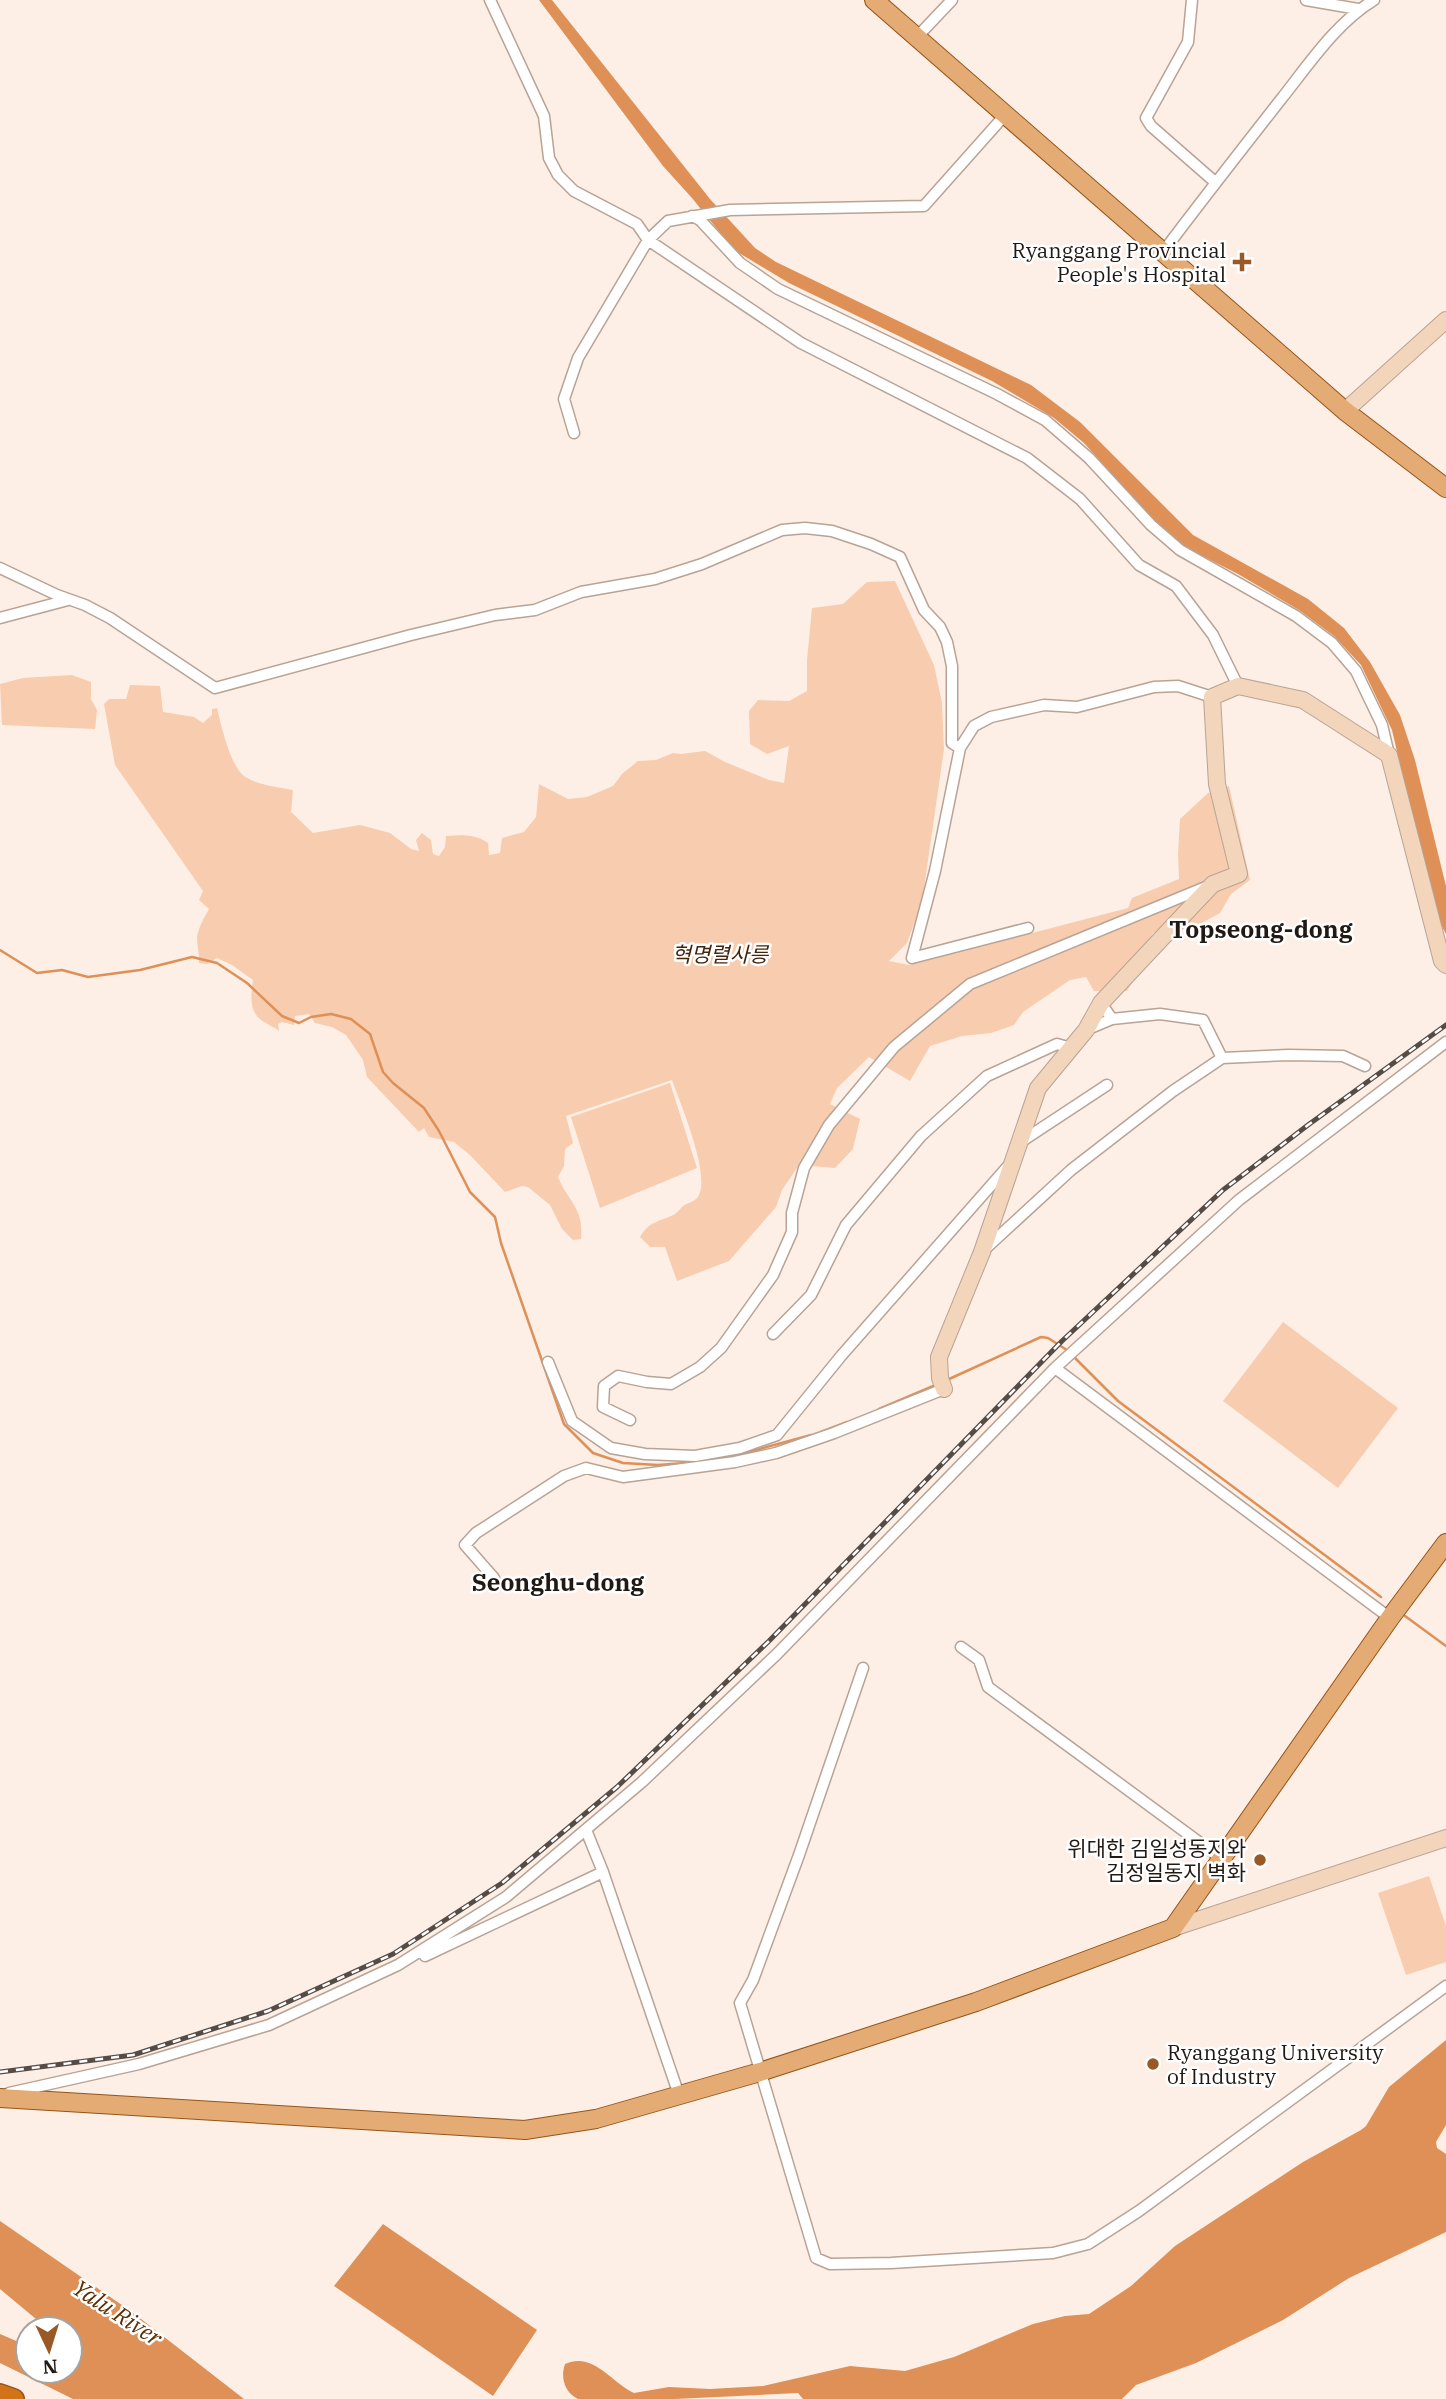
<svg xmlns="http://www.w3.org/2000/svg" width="1446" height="2399" font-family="'IBM Plex Serif','Noto Sans KR',serif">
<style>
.green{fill:#f8ccae}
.water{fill:#de9056}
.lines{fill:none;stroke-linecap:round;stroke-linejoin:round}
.stream{stroke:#de9056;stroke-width:2.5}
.street-casing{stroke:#b8a395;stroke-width:13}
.secondary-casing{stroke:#b8a395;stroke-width:18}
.primary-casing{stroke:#955417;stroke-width:20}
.highway-casing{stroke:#955417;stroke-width:22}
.street{stroke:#fff;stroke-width:10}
.secondary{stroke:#f2d5ba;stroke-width:16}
.primary{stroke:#e5ab75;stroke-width:18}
.highway{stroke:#d37319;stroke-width:19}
.rail-casing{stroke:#564c46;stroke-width:5}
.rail{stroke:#fff;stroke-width:2.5;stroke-dasharray:8;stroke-linecap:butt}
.poi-dot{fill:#995824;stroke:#fff;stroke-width:2.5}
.labels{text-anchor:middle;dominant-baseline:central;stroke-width:5;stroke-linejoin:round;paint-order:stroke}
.poi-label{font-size:21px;fill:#211914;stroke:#fff;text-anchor:end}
.park-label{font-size:21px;font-style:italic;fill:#44250b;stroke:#fff}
.water-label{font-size:23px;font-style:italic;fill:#602e00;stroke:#fff}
.quarter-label{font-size:24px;font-weight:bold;fill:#211914;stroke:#fff}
</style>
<rect width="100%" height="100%" fill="#fdefe6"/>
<!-- green -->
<path class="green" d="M895,581L934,665L942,703L944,749L922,902L907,943L889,961L909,965L1128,908L1132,898L1179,879L1178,854L1180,819L1208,793L1229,786L1250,880L1231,894L1220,913L1196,926L1153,933L1136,976L1127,991H1094L1086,977L1070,980L1023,1012L1014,1025L991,1033L962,1036L930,1046L910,1081L869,1057L837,1088L830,1104L860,1119L853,1149L835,1168L799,1165L782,1190L776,1207L729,1261L677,1281L665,1247H650L640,1237C650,1220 660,1222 675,1214C678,1212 680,1209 683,1206C687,1203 694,1202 697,1198C713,1179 680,1103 672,1080L566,1116L573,1143L565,1149L564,1166L558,1177C569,1203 584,1208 581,1239L573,1240L562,1229L550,1205L528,1187L522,1186L505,1192L470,1155L454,1142L429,1137L424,1128L419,1132L367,1077L363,1060L346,1035L332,1027L315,1023L309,1014L295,1016L294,1025L282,1022L278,1024L279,1031C274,1027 269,1025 264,1022C248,1012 251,996 253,980L232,965L217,958L207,964L199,963C200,954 197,947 197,938C198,928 204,918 209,909L199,900L203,891L115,765L104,704L109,699H126L130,685L160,686L163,712L194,717L203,723L212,715V709L217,708C221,725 230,765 244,776C257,785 277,787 293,790L291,812L313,833L360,825L390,833L411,849L419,851L416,840L422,833L431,840L433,854L439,856L445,847L446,836C462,835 475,834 488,843L489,855L500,853L502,838L524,832L536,817L539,784L568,799L587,797L613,786L622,774L638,761L656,760L673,753L681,754L705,751L725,762L769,780L784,783L789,746L767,754L750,744L749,711L758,700L789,701L807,691V660L812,608L843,604L867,582Z
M72,675L91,682V699L97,710L95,729L2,725L0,684L23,678Z
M670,1083L697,1168L600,1208L571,1117Z
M1283,1322L1398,1408L1338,1488L1223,1401Z
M1429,1876L1446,1926V1962L1406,1975L1378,1893Z"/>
<!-- water -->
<path class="water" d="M539,0H552L710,199L755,248L776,262L1031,385L1080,422L1193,535L1308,599L1344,628L1370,662L1400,715L1415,760L1446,886V934L1438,919L1425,871L1392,730L1361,665L1334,636L1299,610L1238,574L1183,546L1154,521L1084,443L1054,418L992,381L789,283L734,250L692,198L663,166Z
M1446,2040V2125L1436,2142L1437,2148L1446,2154V2232L1349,2278L1283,2320L1196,2363L1136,2385L1122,2399H803L798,2393L675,2399H578C565,2393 560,2378 565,2364C593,2351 612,2383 634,2393L669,2387L710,2389L763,2386L850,2366L905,2371L954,2357L1033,2324L1065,2316L1089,2314L1131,2286L1175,2246L1303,2162L1361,2130L1366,2126L1389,2087Z
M0,2221L132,2312L244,2399H73L0,2363V2334L28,2346V2371H70V2329H48L0,2289Z
M383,2224L537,2330L493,2396L334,2286Z"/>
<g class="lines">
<!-- stream -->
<path class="stream" d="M0,950L37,973L62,970L88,977L140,970L192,957L217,963L247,983L282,1016L299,1023L311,1017L331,1014L351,1019L370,1034L383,1072L393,1083L424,1108L439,1131L470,1192L495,1217L501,1243L564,1424L593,1453L623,1463L658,1465L685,1463
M1074,1357L1118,1401L1381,1597
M947,1380L1041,1337L1048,1338L1070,1352
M879,1409L938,1384
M821,1432L847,1422
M726,1458L811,1435
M1405,1616L1446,1646"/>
<!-- street casing -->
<g class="street-casing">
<path id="street" d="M490,0L544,116L549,158L558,175L574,191L637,224L648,240L801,343L1027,458L1080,499L1139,565L1176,586L1213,635L1238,686
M1192,0L1188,42L1146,118L1151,126L1215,182
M1306,0L1358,9
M917,37L952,0
M692,216L700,220L740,263L778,289L997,394L1045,420L1089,458L1151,525L1180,550L1296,616L1332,643L1356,671L1382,725L1389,755
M1163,252C1202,200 1242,149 1282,98C1309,64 1336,23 1374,0
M574,433L564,399L578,358L648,240L668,221L730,210L924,206L1005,115
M0,568L57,595L85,605L110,618L215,688L411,635L495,615L535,610L581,592L655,579L702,564L782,530L805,528L832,531L871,544L900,557L924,610L940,627L947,642L952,666V743L960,748
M0,618L68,600
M1028,928L912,958L935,871L960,748L974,726L991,717L1044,705L1077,707L1154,687L1178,686L1212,697
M1112,1019L1160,1014L1203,1020L1222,1058
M1086,1030L1112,1019L1101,1003
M1019,1143L1107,1085
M984,1250L1071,1170L1173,1091L1222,1058L1289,1055L1343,1056L1365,1066
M773,1334L811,1295L846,1225L921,1136L987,1076L1057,1044L1071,1048
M548,1362L572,1421L611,1448L645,1454L695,1456L740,1448L777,1435L841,1356L1009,1165
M1055,1368L1239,1200L1446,1042
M630,1420L603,1407L604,1386L618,1376L647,1382L671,1384L700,1367L721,1348L773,1275L792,1232V1213L804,1168L829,1125L894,1047L970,984L1208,886
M494,1578L465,1545L476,1533L564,1476L586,1468L623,1477L735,1462L776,1453L834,1433L944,1389
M961,1647L979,1660L988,1687L1222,1859
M863,1668L799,1855L753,1980L740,2003L816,2258L830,2264L891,2263L1053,2253L1088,2244L1139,2211L1446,1986
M586,1830L603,1872L679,2095
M425,1956L603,1872
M9,2093L139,2064L269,2025L398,1965L506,1897L642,1782L777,1654L1055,1368L1390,1618"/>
</g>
<!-- secondary casing -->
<g class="secondary-casing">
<path id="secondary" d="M1345,411L1446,320
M944,1389L940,1378L939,1357L982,1252L1038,1088L1086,1030L1101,1003L1192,906L1213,884L1239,874L1217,784L1212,697L1238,686L1303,700L1389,755L1442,961L1446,965
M1173,1928L1446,1838"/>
</g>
<!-- primary casing -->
<g class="primary-casing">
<path id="primary" d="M874,0L1345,411L1446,488
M0,2098L525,2130L596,2119L760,2072L976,2002L1173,1928L1390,1618L1446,1543"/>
</g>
<!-- highway casing -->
<g class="highway-casing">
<path id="highway" d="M0,2394L14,2399"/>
</g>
<!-- street -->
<use href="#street" class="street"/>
<!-- secondary -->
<use href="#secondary" class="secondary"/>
<!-- primary -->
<use href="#primary" class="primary"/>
<!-- highway -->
<use href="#highway" class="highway"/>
<!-- rail casing -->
<g class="rail-casing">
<path id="rail" d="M0,2072L133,2055L268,2011L393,1954L502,1883L617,1787L769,1641L1062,1341L1223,1190L1308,1125L1446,1025"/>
</g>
<!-- rail -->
<use href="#rail" class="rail"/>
</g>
<!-- markers -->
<g class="poi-dot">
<path d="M1238.5 251.5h7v7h7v7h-7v7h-7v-7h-7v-7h7z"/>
<circle cx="1260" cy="1860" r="7"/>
<circle cx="1153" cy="2064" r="7"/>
</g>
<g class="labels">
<!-- poi labels -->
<g class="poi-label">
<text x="1226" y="250">Ryanggang Provincial<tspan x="1226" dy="24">People's Hospital</tspan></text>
<text x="1246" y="1848">위대한 김일성동지와<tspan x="1246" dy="24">김정일동지 벽화</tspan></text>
<text x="1167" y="2052" text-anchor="start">Ryanggang University<tspan x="1167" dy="24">of Industry</tspan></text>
</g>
<!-- park labels -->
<g class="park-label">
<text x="720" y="954">혁명렬사릉</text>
</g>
<!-- water labels -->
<g class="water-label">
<text transform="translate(118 2312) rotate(33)">Yalu River</text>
</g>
<!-- quarter labels -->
<g class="quarter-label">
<text x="1261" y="929">Topseong-dong</text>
<text x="558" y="1582">Seonghu-dong</text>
</g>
</g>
<!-- north arrow -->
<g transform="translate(49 2350) rotate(176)"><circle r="33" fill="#ffffff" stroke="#a6a3a1" stroke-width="2"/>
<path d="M0-5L12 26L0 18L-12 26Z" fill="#995824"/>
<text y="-10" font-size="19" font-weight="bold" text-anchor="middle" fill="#211914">N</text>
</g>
</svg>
